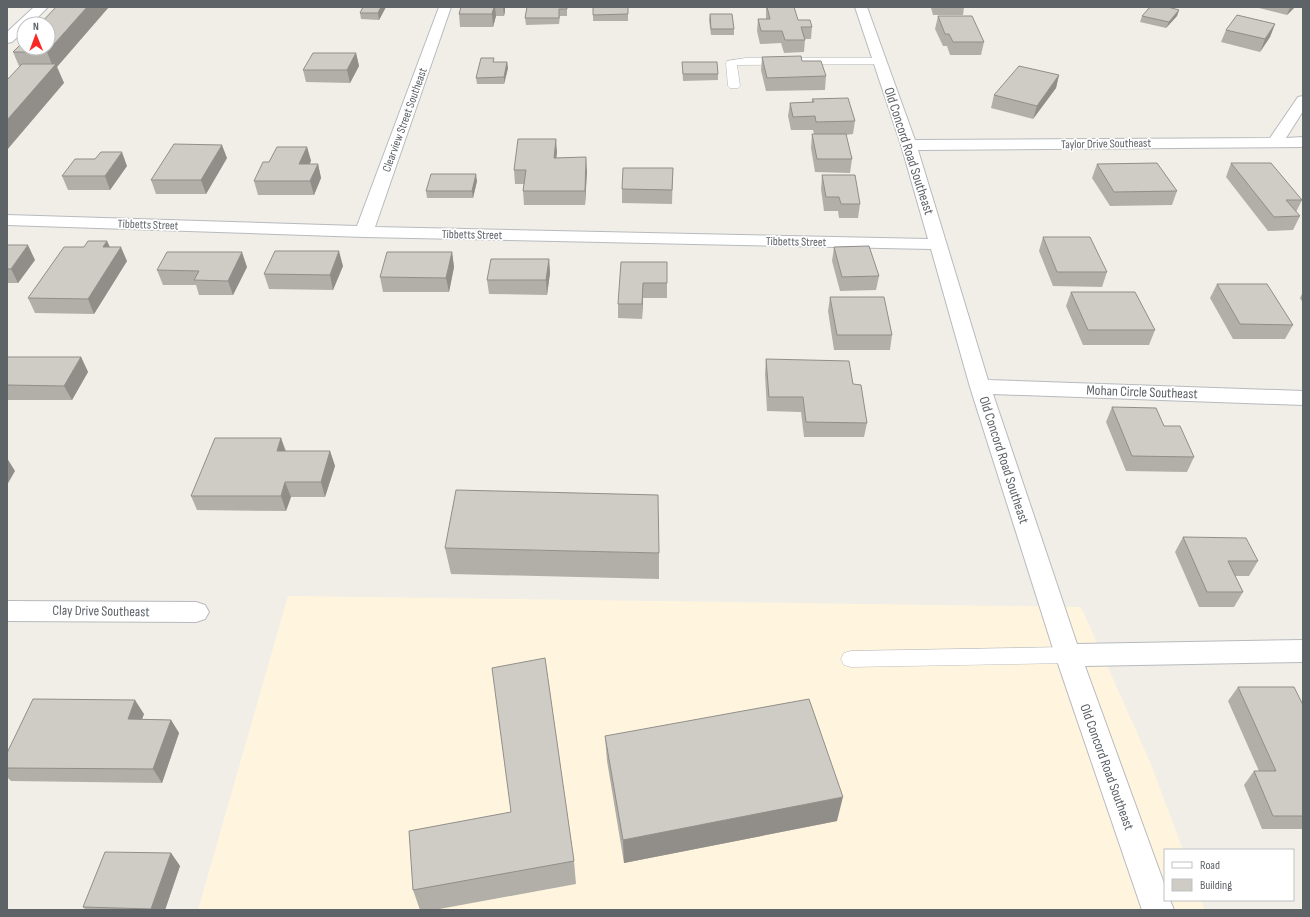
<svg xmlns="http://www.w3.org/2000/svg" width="1310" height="917" font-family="'Sofia Sans Condensed',sans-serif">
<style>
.commercial{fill:#fff5de}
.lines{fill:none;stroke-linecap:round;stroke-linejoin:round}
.lane-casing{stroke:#b7babe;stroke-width:1}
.street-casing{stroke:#b7babe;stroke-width:2}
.lane{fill:#fff;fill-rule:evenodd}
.street{fill:#fff;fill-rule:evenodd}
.wall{fill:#b2afa9}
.shaded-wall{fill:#918e8a}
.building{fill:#cfcbc5;stroke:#918e8a}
.labels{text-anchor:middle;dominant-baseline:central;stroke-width:3.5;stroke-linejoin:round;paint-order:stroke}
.far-street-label{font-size:12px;fill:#5e6368;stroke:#fff}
.street-label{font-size:14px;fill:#5e6368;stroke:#fff}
</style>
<rect width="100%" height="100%" fill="#f1eee7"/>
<!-- commercial -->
<path class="commercial" d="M288,596L1081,607L1150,762L1183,850H1165V900H1201L1205,910H198Z"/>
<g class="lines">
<!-- lane casing -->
<g class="lane-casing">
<path id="lane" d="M746,58H880L885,61L880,64L737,65L740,86L738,88H730L728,86L726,63L727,61Z
M1068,647L1075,649L1078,655L1075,661L1068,663L851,667L844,665L841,659L844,653L851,651Z"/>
</g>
<!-- street casing -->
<g class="street-casing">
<path id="street" d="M34,7H48L31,24H24V31L12,42L7,43V32Z
M439,7H451L375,227L928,239L901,145L855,7H867L915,140L1270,138L1298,97L1303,96V111L1286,138L1303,137V147L918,150L988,380L1303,391V405L993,394L1077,644L1303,640V662L1085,666L1165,886V900H1170L1174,910H1142L1055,655L970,387L931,249L364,237L7,225V215L357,226Z
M7,601L196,602L205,605L209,612L205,619L196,622L7,621Z"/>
</g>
<!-- lane -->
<use href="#lane" class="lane"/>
<!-- street -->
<use href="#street" class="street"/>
</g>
<!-- wall -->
<path class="wall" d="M386,7L379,20L361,19L360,13Z
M461,7H505V11L504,16H496L493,27H460L459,14Z
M527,7H567V16H560L559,24L526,25L525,18Z
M593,7H628V21H593Z
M766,7H794L798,20L812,27L811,39H805L804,52L784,53L781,43L760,44L757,31L758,19H766Z
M925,7H964L963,15H933L931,8H926Z
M1255,7H1295L1287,15Z
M1179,10L1177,16L1166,28L1140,22L1142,16Z
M710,14L734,29V35H711L709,20Z
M938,16L984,42L981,55H950L947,46H943L935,29Z
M1275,24L1270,37L1260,52L1221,42L1226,30Z
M48,48L57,67L64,83L19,66L13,52Z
M356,53L359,66L350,83L306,82L303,70Z
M762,57L802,61L826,76L825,90L766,91L761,70Z
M494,62H507L508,68L504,84H477L476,78Z
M682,62L718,74V80L683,81Z
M1059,75L1056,88L1033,119L991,108L994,95Z
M812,99L855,121L853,134L846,135L852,159L850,173L815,172L811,148L812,134H814L813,130H791L788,116L790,103L812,102Z
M307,147L311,161L309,164H318L321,178L314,195H258L254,181L269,162Z
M557,152L556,158L587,171L585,205H524L523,191L524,184H515L514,170Z
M227,158L206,194H156L151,180Z
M1231,163L1302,200L1296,212L1300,216L1293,230L1268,231L1226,177Z
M1097,164L1177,191L1172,205L1110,206L1092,178Z
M127,166L110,190H68L62,176Z
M673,168L672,204L622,203V189Z
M822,175L860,204L858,218H839L838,211H824L821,189Z
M477,181L473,198H427L426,191Z
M1043,237L1107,272L1102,287L1053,286L1039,251Z
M107,241L110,247L127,261L94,314L35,313L28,298L84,247Z
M7,245L35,260L18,283H7Z
M834,247L879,276L876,290L840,291L832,261Z
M452,252L454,267L449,292H383L380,277Z
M549,259L550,273L547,295L489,294L487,280Z
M667,262V298H643L642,319L618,318V304Z
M343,266L333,290L269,289L264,274Z
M247,267L233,295H199L196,285H163L157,270Z
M1217,284L1293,325L1285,339H1233L1210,298Z
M1071,292L1155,330L1149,345H1083L1066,306Z
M1303,292V303L1300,298Z
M830,297L892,335L890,350H834L828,311Z
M7,357H81L88,372L72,400H7Z
M766,359L853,384L867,423L864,437H804L801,412L767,411L765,374Z
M1112,407L1164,426L1194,457L1187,472L1126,471L1106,422Z
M281,438L286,451H330L335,466L325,497H291L286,511L197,510L191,496Z
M1183,537L1258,561L1249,576H1235L1243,592L1234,607H1199L1175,552Z
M445,548L659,553V579L451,574Z
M1238,687L1303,705V829H1262L1244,785L1254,771H1259L1228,701Z
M144,714L142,719L171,720L179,733L162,783L11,781L7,777V753Z
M605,736L837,821L624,863L607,761Z
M511,812L574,861L576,884L434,910H420L413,890Z
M171,853L180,866L165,910H86L83,907Z"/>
<!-- shaded-wall -->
<path class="shaded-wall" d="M87,7H109L57,67L64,83L7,150V120L53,67L47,52Z
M381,7H386L379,20L378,13Z
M494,7H495L496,16L493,27L492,14Z
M503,7H505V11L504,16Z
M1290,7H1295L1287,15Z
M1179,10L1177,16L1166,28L1169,22Z
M1275,24L1270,37L1260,52L1265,39Z
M356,53L359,66L350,83L347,70Z
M507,62L508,68L504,84V77Z
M1059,75L1056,88L1033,119L1037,106Z
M556,139L557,152L555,171L554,158Z
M222,145L227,158L206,194L201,180Z
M307,147L311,161L303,178L299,164Z
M122,152L127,166L110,190L105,176Z
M586,157L587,171L585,205V191Z
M318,164L321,178L314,195L310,181Z
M476,174L477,181L473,198L472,191Z
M107,241L113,255L103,247Z
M28,245L35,260L18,283L11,269Z
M121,247L127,261L94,314L88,299Z
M339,251L343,266L333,290L330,275Z
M242,252L247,267L233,295L228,281Z
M452,252L454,267L449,292L446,278Z
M549,259L550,273L547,295L546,280Z
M643,283V298L642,319V304Z
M81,357L88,372L72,400L64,386Z
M281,438L286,453L277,451Z
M330,451L335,466L325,497L321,482Z
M7,458L15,471L7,485Z
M285,482L291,497L286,511L281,496Z
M135,700L144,714L137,733L128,719Z
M171,720L179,733L162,783L153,769Z
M843,797L837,821L624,863L623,840Z
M171,853L180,866L165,910H152L151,909Z"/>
<!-- building -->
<path class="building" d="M56,7H87L47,52H13L24,41V48H48V24H40Z
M363,7H381L378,13H360Z
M461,7H494L492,14H459Z
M527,7H567V9H559V18H525Z
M593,7H628V14L593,15Z
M767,7H794L798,20H810L812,27H801L805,40H785L782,31H761L758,19H770Z
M1150,7H1168L1179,10L1169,22L1142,16Z
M710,14H732L734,29H711Z
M1237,15L1275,24L1265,39L1226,30Z
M938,16H972L984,42H953L949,34H945Z
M313,53H356L347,70H303Z
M801,56L802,61H821L826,76L767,78L762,57Z
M481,58H494L493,62H507L504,77L476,78Z
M682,62H717L718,74H683Z
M22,64H56L7,120V80Z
M1019,66L1059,75L1037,106L994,95Z
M848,98L855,121L816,122L815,116L793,117L790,103L814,102L812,99Z
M812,134H846L852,159H817Z
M518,139H556L554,158L586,157L585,191H523L526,170H514Z
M174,144L222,145L201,180H151Z
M277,147H307L299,164H318L310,181H254L263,162H269Z
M101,152H122L105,176H62L75,159H95Z
M1157,163L1177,191L1114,192L1097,164Z
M1231,163H1271L1302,200H1286L1300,216L1274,217Z
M623,168H673L672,190L622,189Z
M431,174H476L472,191H426Z
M822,175H855L860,204H841L839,197H826Z
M1043,237H1090L1107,272H1057Z
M88,241H107L103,247H121L88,299L28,298L64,247H84Z
M7,245H28L11,269H7Z
M869,246L879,276L842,277L834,247Z
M275,251H339L330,275L264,274Z
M167,252H242L228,281L194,280L199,271L157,270Z
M387,252H452L446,278L380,277Z
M491,259H549L546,280H487Z
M621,262H667V283H643L642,304H618Z
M1217,284H1267L1293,325L1240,324Z
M1071,292H1135L1155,330H1088Z
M830,297H884L892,335H837Z
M7,357H81L64,386L7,385Z
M766,359L849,361L853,384L861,385L867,423L806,422L803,397H769Z
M1112,407L1156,408L1164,426H1180L1194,457L1132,456Z
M215,438H281L277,451H330L321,482H285L281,496H191Z
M456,490L658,495L659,553L445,548Z
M1183,537L1246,538L1258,561H1228L1243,592H1207Z
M545,658L574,861L413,890L409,831L511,812L492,668Z
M1238,687H1294L1303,705V816H1273L1254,771H1276Z
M33,699L135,700L128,719L171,720L153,769L7,768V753Z
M809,699L843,797L623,840L605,736Z
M105,852L171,853L151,909L83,907Z"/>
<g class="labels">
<!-- far-street labels -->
<g class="far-street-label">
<text transform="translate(405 120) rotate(-70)">Clearview Street Southeast</text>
<text transform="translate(1106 144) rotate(-1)">Taylor Drive Southeast</text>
<text transform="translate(148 225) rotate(2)">Tibbetts Street</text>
<text transform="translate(472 235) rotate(1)">Tibbetts Street</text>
<text transform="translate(796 242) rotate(1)">Tibbetts Street</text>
</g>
<!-- street labels -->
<g class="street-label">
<text transform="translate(909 151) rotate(72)">Old Concord Road Southeast</text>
<text transform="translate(1142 392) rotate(2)">Mohan Circle Southeast</text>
<text transform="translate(1004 460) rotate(72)">Old Concord Road Southeast</text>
<text transform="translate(101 611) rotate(1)">Clay Drive Southeast</text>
<text transform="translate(1107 767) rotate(70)">Old Concord Road Southeast</text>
</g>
</g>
<!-- border -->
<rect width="1310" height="917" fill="none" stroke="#5e6368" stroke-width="16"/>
<!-- legend -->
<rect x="1164" y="849" width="130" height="52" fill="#ffffff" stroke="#bfc1c3"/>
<rect x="1172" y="862" width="20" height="6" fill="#ffffff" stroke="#bfc1c3"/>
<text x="1200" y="869" font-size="12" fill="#5e6368">Road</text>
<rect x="1172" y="879" width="20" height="12" fill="#cfcbc5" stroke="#bfc1c3"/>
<text x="1200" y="889" font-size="12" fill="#5e6368">Building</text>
<!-- north arrow -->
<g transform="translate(36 36) rotate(359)"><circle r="19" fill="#ffffff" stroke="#bfc1c3"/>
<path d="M0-3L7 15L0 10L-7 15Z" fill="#f92825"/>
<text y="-6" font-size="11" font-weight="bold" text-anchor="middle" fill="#5e6368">N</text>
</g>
</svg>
